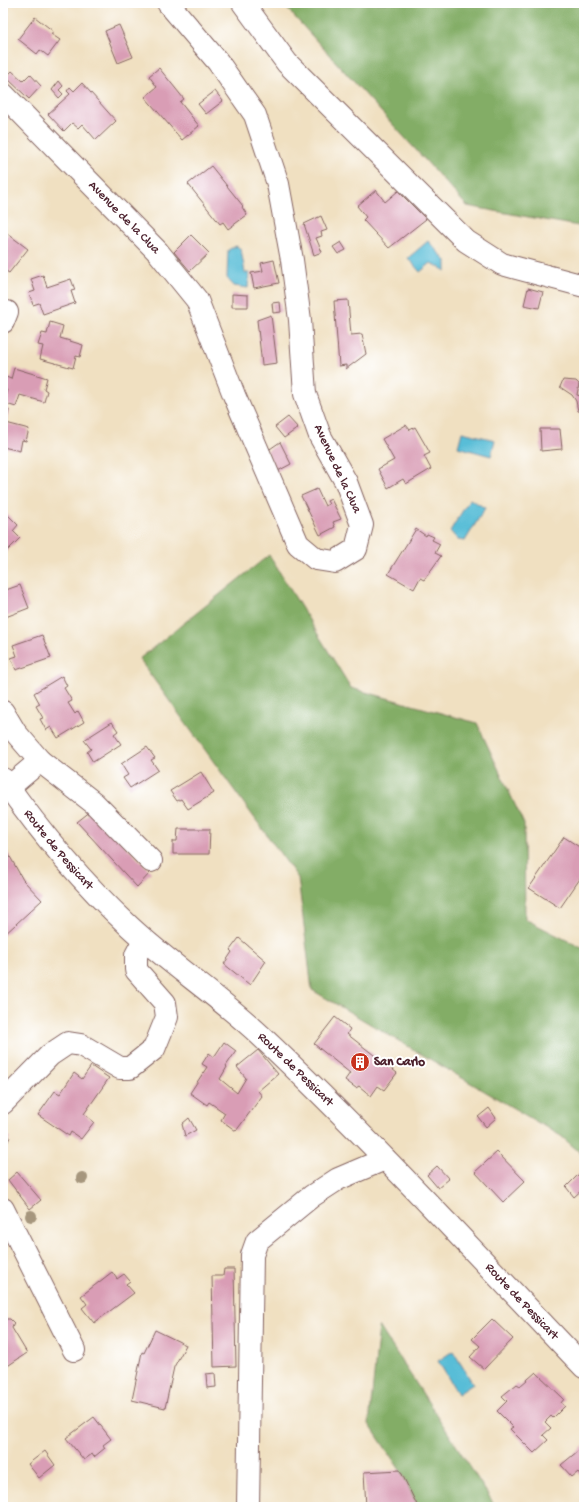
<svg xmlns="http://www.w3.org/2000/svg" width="587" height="1510" font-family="'Gochi Hand',sans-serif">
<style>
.forest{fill:#83ad66;stroke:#666648}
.water{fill:#59bdd7;stroke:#526e81}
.building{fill:#d99db5}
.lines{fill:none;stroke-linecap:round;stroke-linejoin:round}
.minor-casing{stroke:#846360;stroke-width:24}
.minor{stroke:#fff;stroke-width:22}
.tree{fill:#a6967d}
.labels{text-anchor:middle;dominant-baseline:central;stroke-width:4;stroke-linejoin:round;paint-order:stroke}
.street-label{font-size:13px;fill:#4a1f2b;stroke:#fff}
.poi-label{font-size:13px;font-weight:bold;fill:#4a1f2b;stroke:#fff;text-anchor:start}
</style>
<rect width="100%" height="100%" fill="#fff"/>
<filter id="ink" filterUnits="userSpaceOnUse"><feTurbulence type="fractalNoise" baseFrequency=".025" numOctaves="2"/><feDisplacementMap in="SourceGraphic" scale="8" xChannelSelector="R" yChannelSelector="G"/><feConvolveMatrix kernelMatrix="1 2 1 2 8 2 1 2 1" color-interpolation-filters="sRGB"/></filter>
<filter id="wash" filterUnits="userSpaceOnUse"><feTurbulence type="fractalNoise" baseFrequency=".012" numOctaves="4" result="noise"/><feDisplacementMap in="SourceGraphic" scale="16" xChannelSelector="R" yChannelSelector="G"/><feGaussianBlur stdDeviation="0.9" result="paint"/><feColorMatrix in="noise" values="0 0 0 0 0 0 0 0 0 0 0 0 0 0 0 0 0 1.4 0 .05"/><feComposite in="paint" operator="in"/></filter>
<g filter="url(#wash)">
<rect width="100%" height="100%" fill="#f0e0c1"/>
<!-- forest -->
<path class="forest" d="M282,3H584V227L467,206Z
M269,555L351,688L477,723L524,824L525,919L584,949V1156L561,1136L312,990L298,878L139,659Z
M379,1326L496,1507H418L400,1470L369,1424Z"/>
<!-- water -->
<path class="water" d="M428,241L446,261V271L431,263L420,272L408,258Z
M236,246L241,249L245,273H249L248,288L234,286L227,278L228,250Z
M462,432L495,440L491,456L458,447Z
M470,499L485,508L465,541L458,540L450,531Z
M453,1351L473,1384L458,1394L438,1361Z"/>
<g id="blocks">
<!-- building -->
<path class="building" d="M35,17L53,31L51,34L60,40L48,56L40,50L37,54L18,39Z
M119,25L133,57L118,63L105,31Z
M159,68L184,99L180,102L199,126L182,140L145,97L157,87L149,76Z
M12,71L23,81L30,74L41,86L29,99L6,77Z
M59,81L63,86L59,90L63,94L59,98L52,90Z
M82,83L116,121L96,140L82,124L78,128L72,123L64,131L48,114L70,94L67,91L70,87L74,91Z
M215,91L223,101L206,114L198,104Z
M211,166L243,206L242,207L247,215L228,229L223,222L220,224L188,184Z
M376,190L385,202L398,191L426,219L389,248L363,220L366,217L357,206Z
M321,216L327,230L321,232L322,236L316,238L322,252L314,255L304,224Z
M8,234L28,249L9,273L3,269V240Z
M191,235L209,253L190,271L174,252Z
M341,242L346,250L338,254L333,247Z
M274,260L279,283L254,288L251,273L263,271L261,263Z
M43,275L47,287L71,279L75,290L71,291L75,303L43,314L39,303L33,305L29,293L35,291L31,279Z
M528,288L543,292L539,308L524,305Z
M232,294L248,295V307H232Z
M348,300L351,335L362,334L366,354L346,369V365L339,366L334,301Z
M280,302L281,312L273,313L272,303Z
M271,315L277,363L262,365L257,320Z
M50,322L63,326L60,338L83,345L80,357L76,356L73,368L40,359L43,346L38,345L42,333L47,334Z
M14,368L47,378L44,389L47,391L44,402L20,395L16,407L3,403L7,390L3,389V386L6,377L11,379Z
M563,380L576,381L579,384L577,395L584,397V412L578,411L576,401L572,395L560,387Z
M3,409L9,410L6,423L29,429L26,441L22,440L20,451L3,447Z
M288,417L298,428L284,438L275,427Z
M406,425L410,430L415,427L430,453L424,456L431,469L406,484L403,479L388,488L378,469L394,460L382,439Z
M540,429H560L562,449L541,451Z
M280,442L291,464L276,472L267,451Z
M317,489L325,506L329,504L327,501L331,499L341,519L333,522L335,527L320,535L301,496Z
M4,511L18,525L13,531L20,538L3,555Z
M416,529L426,536L427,534L434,537L432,540L440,544L435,553L441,556L424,580L420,578L414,589L388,574Z
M20,585L29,608L3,618V591Z
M42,635L51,658L16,670L11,658L17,656L13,645Z
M62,676L67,686L64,688L72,701L68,703L75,714L78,711L84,722L58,738L51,727L46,730L40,719L43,718L36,706L40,704L34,693Z
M112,722L118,731L114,734L121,744L93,762L87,752L91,749L84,740Z
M147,747L155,758L151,760L158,770L130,788L123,778L128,775L121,764Z
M201,772L214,793L188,809L181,799L177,801L170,791Z
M91,811L151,872L137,887L77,822Z
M178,829H210L209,854H173V841H177Z
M564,837L584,850V873L560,908L529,888Z
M8,853L23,880L42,900L3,936V855Z
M239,938L266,961L250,985L224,964L232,952L230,950Z
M335,1017L350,1029L347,1034L397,1073L384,1090L378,1086L371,1096L359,1086L356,1088L345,1080L350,1073L314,1044Z
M224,1042L236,1051L226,1066L227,1067L220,1079L237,1093L246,1078L237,1067L258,1050L278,1074L258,1091L262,1096L236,1131L221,1120L225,1113L209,1102L207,1105L190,1093L207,1067L202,1064L209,1053L214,1057Z
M91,1066L109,1078L84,1114L94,1122L81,1139L71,1132L69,1136L38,1115L55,1091L60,1094L74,1073L82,1079Z
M489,1108L496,1118L486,1127L478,1117Z
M189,1118L196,1130L185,1136L182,1124Z
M3,1132L10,1137L6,1145L3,1143Z
M497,1152L525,1181L503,1202L475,1172Z
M437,1166L449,1179L438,1188L427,1175Z
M584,1169V1188L574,1197L566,1187Z
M17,1172L41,1200L30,1209L8,1180Z
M224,1269H234L236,1366L214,1367L212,1276H223Z
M112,1272L117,1279L124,1274L130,1281L126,1284L134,1293L94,1323L82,1308L87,1304L81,1296Z
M6,1319H10L14,1323L12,1328L27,1353L3,1369V1320Z
M492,1319L513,1339L484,1369L470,1357L480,1346L472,1339Z
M155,1330L186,1345L174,1367L165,1408L132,1400L142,1352L144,1353Z
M536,1372L564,1399L561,1403L565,1406L553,1418L551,1416L545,1422L551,1428L543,1435L548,1440L534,1453L510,1429L513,1427L497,1411L507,1401L502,1396L517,1384L520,1386Z
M215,1373L216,1387L207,1388L206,1374Z
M94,1417L111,1439L103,1445L105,1448L94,1457L92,1454L84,1460L66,1438Z
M584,1446V1479L578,1472L572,1477L561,1465Z
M45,1451L55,1465L39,1478L28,1464Z
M400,1470L418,1507H366L364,1472Z"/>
</g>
</g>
<g filter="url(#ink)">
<use href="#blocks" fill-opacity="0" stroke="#846360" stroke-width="1"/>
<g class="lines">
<!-- minor casing -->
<g class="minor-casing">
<g id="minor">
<path d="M243,3L287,63L466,241L502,264L584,286"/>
<path id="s1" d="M3,94L158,252L197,300L234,395L298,544L316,559L335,562L356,549L362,525L346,482L320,436L305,394L300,320L292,260L278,184L255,115L218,62L168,3"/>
<path d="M3,322L7,312"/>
<path d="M3,712L15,732L40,761"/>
<path id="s2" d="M3,779C40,832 83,883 130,927C172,966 220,997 261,1036C373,1142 478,1256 584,1367"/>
<path d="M9,787L40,761L94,803L151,861"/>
<path d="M3,1103L50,1055L68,1043L81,1045L120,1068H130L154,1049L167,1017L165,1003L136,970V955L144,940"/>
<path d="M3,1209L74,1350"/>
<path d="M248,1507L252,1255L257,1241L312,1196L338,1179L385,1159"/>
</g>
</g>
<!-- minor -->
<use href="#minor" class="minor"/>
</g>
<!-- trees -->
<g class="tree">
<circle cx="82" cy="1178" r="6"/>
<circle cx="31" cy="1216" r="6"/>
</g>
</g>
<!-- icons -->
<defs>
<g id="building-disc" transform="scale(1)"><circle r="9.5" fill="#c8321e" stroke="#fff"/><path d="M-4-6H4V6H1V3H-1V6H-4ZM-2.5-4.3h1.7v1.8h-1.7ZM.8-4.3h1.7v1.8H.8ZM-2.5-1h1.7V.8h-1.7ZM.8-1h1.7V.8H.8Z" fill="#fff"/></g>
</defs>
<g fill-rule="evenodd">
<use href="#building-disc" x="360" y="1062"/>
</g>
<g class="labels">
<!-- street labels -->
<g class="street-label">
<text stroke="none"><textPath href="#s1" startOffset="173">Avenue de la Clua</textPath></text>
<text transform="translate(337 469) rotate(65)">Avenue de la Clua</text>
<text stroke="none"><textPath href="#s2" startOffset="90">Route de Pessicart</textPath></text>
<text stroke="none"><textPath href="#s2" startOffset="414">Route de Pessicart</textPath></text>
<text stroke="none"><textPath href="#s2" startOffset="738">Route de Pessicart</textPath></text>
</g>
<!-- poi labels -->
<g class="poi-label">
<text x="374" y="1062">San Carlo</text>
</g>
</g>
<!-- margin -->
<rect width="587" height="1510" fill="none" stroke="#fff" stroke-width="16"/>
</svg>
